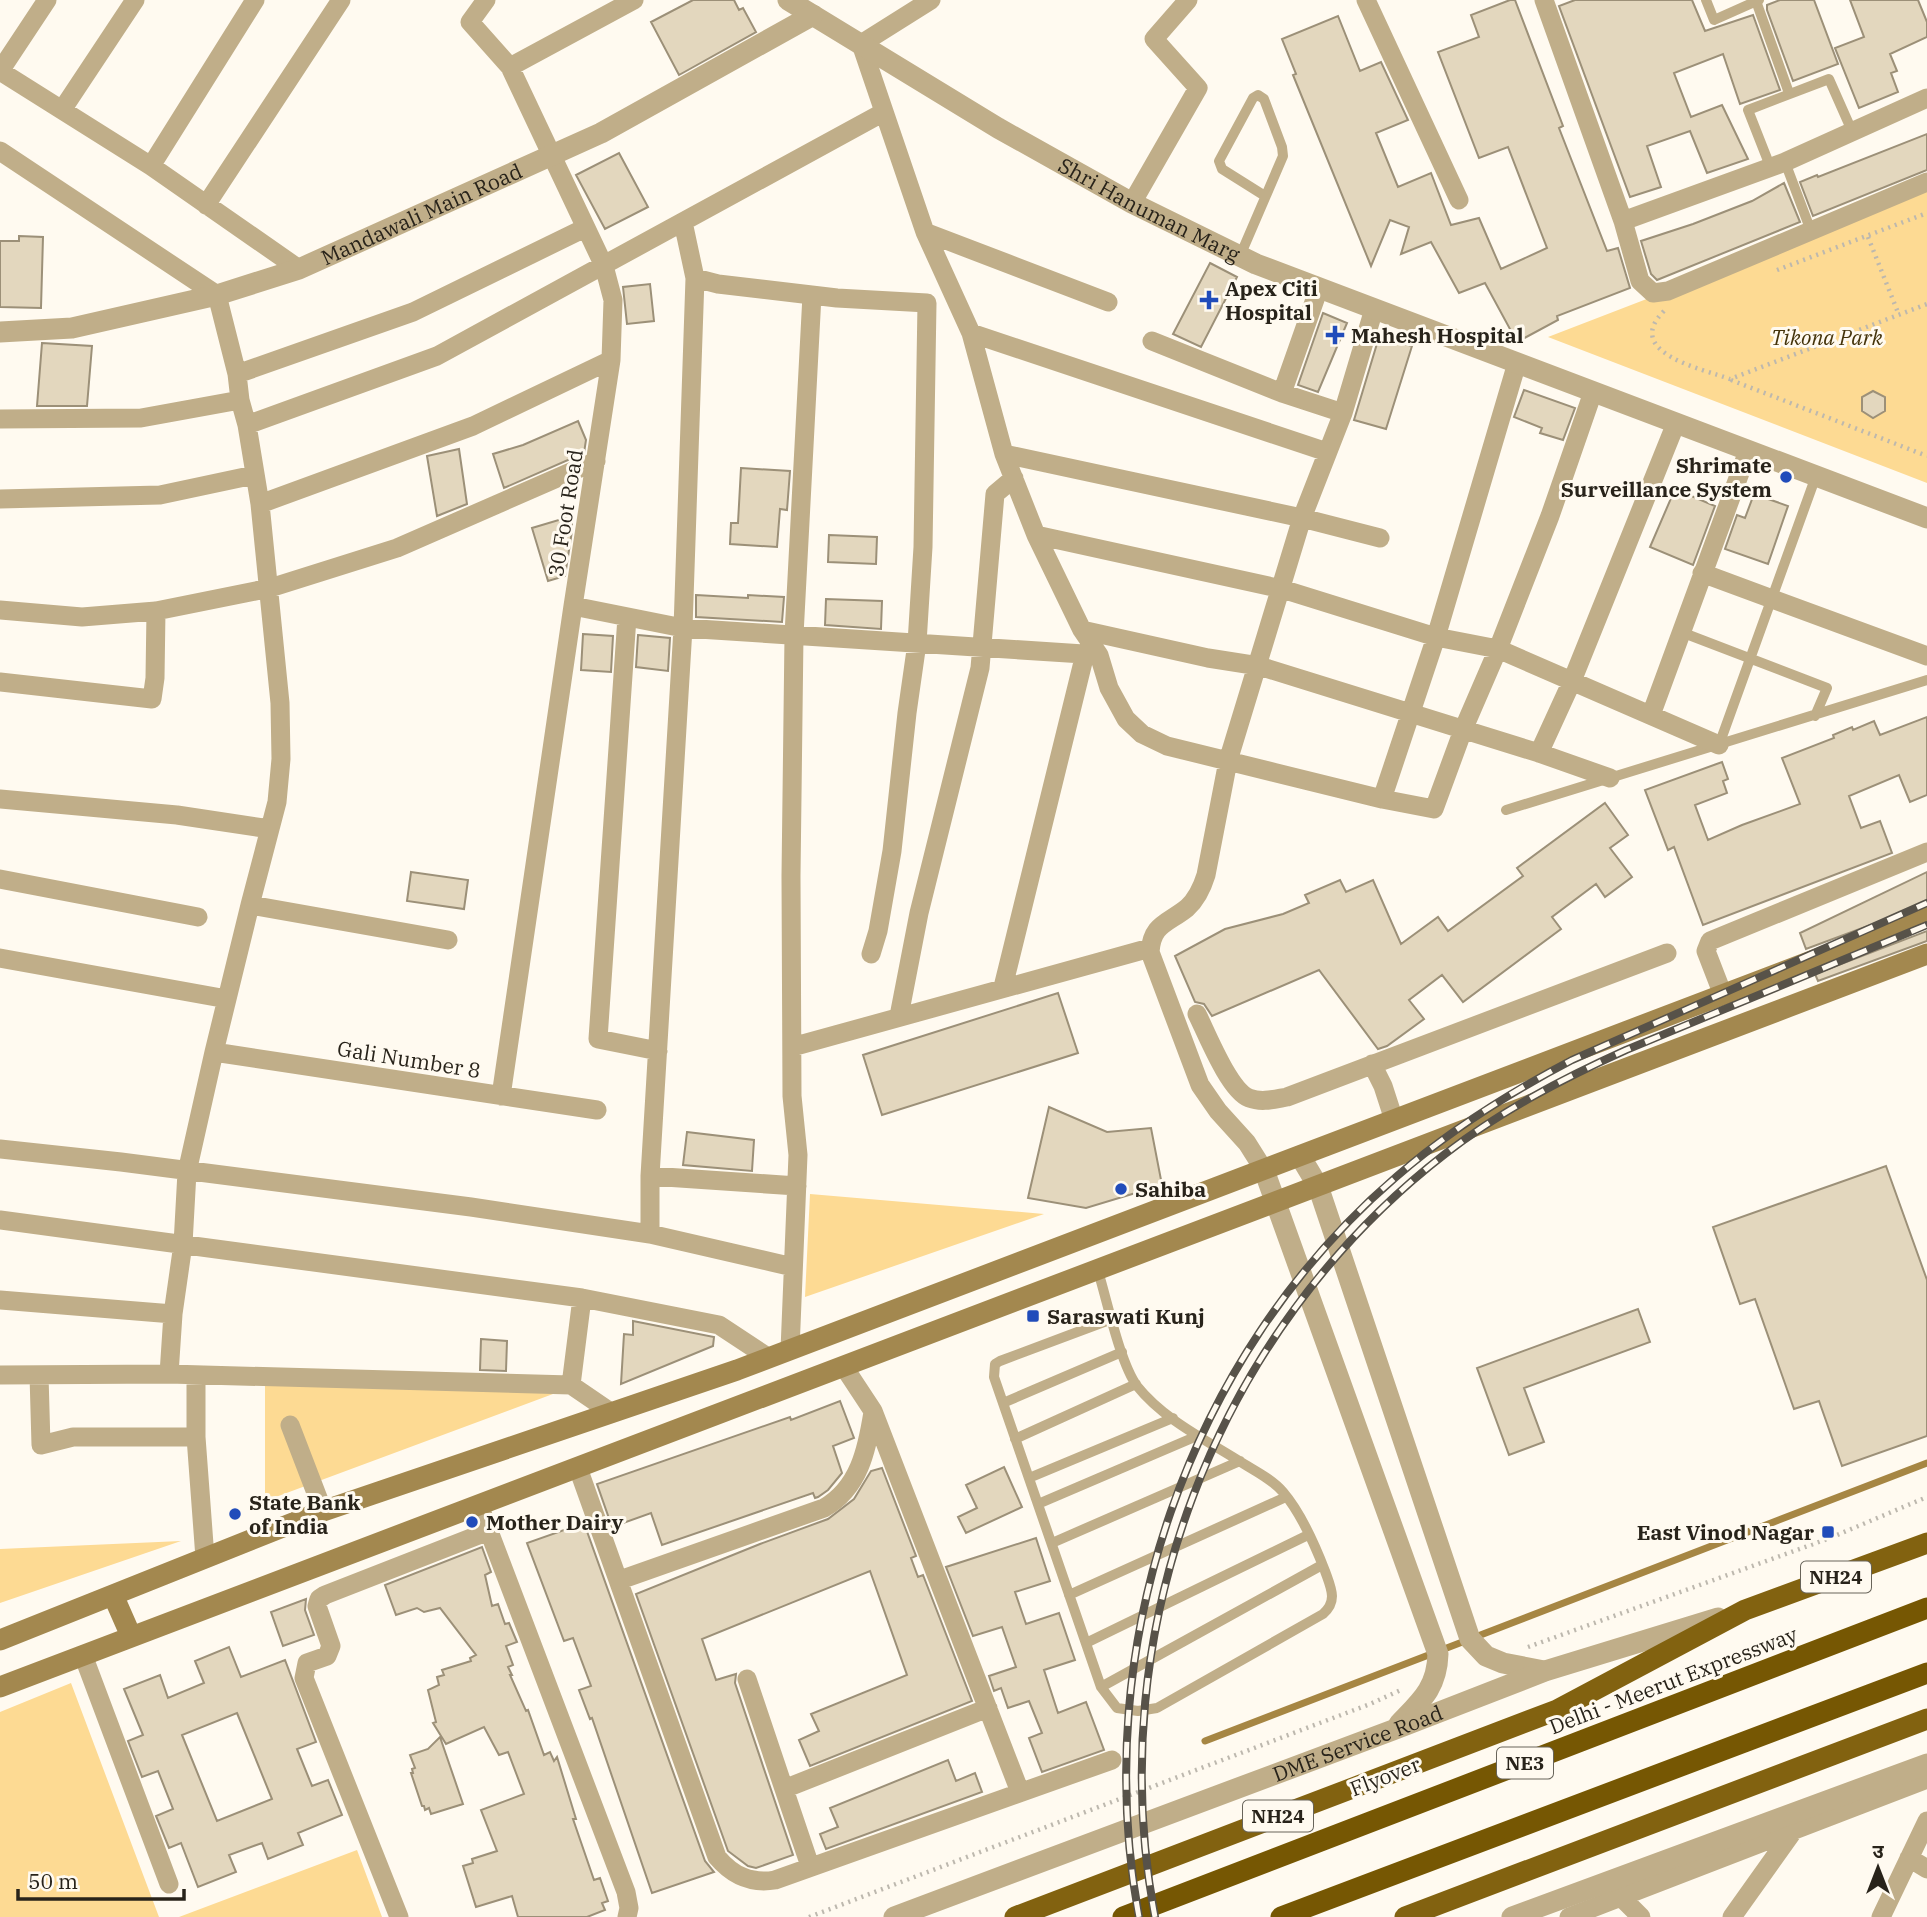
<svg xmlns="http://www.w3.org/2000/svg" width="1927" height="1917" font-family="'IBM Plex Serif','Noto Sans Devanagari',serif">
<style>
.green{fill:#fdda93}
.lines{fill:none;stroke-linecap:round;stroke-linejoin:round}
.stream{stroke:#a68643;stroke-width:7}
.building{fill:#e3d7be;stroke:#9c9078;stroke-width:2;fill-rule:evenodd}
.path{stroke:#bdb8ae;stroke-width:4.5;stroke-dasharray:2 5;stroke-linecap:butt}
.service{stroke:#c0ae89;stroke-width:10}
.minor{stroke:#c0ae89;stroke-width:19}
.tertiary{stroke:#c0ae89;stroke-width:21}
.secondary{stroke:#a3884f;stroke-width:21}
.trunk{stroke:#826210;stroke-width:21}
.motorway{stroke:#765703;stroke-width:21}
.rail-casing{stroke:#575249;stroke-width:8}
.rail{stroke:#fffaf0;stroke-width:5;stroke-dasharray:16;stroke-linecap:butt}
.poi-dot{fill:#214cba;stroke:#fffaf0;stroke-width:2.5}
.labels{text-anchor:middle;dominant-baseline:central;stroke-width:6;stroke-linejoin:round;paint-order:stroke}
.shield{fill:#fffaf0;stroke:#68645a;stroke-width:2}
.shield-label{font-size:19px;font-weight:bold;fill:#28231a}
.street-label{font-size:21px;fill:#28231a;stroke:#fffaf0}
.poi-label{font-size:21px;font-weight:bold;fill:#28231a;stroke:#fffaf0;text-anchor:start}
.park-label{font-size:21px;font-style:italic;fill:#44330a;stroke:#fffaf0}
</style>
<rect width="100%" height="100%" fill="#fffaf0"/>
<!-- green -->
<path class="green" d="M1927,191V483L1548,337Z
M810,1194L1044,1214L805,1297Z
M265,1381L561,1391L265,1501Z
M181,1541L0,1603V1549Z
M71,1683L159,1917H0V1712Z
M357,1850L382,1917H179Z"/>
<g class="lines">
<!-- stream -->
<path class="stream" d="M1205,1741L1927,1463"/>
</g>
<!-- building -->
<path class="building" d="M693,0H734L739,10L743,8L756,32L679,75L651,22Z
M1510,0H1515L1563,126L1559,128L1607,251L1618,248L1630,288L1557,316L1558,320L1517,342L1485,283L1459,293L1431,242L1401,254L1409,227L1390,220L1371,266L1293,75L1296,74L1282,39L1338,16L1360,71L1381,62L1408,120L1376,133L1398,187L1431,173L1451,225L1479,218L1501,269L1547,248L1508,147L1479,158L1438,52L1479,37L1471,15Z
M1575,0H1692L1705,31L1753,15L1780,90L1740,104L1723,54L1674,73L1691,117L1722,105L1748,159L1707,173L1690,131L1647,146L1661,187L1630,197L1559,6Z
M1780,0H1814L1838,64L1793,81L1767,10V5Z
M1850,0H1918L1927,22V37L1890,54L1897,71L1891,73L1898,92L1859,108L1835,48L1864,37Z
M1927,134V170L1813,216L1800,182L1817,175L1818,177Z
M619,153L648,207L605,229L576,175Z
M1784,183L1800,222L1657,280L1651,274L1641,241L1693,224L1752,201Z
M19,236L43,237L41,308L0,307V241H19Z
M1210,263L1237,277L1201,347L1173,334Z
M650,284L654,321L627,324L623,287Z
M1323,313L1347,323L1318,392L1298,385Z
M1379,337L1412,346L1386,429L1354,420Z
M42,343L92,346L87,406H37Z
M1524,390L1575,408L1563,440L1540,433L1542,428L1514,417Z
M1873,391L1885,397V411L1873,418L1862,411V397Z
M578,421L586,440L584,453L504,488L493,454L523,445Z
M459,449L467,504L437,516L427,456Z
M741,468L790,471L787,510L780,509L777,547L730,544L731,523H738Z
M1675,489L1715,506L1693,565L1650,547Z
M1754,494L1788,506L1768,564L1725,549L1737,515L1745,518Z
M572,516V531L565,576L548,581L532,528Z
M829,535L877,537L876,564L828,562Z
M696,595L748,598V595L784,597L782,622L696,617Z
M826,599L882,601L881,629L825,625Z
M583,634L613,636L611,672L581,670Z
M638,635L670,638L668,671L636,667Z
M1927,717V795L1910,802L1899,775L1849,796L1861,828L1880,821L1892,853L1703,925L1674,847L1668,850L1645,790L1722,762L1728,779L1723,781L1727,793L1695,805L1708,840L1742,825L1800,804L1782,758L1834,738L1833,735L1852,727L1853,730L1874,721L1880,735Z
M1605,803L1628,835L1610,848L1632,877L1605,897L1596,884L1552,917L1561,929L1463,1002L1442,975L1409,1000L1424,1019L1387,1046L1378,1049L1319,970L1212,1016L1204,1004L1195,1002L1175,956L1225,929L1283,914L1309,903L1305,895L1340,880L1346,892L1373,880L1401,944L1438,917L1448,931L1523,876L1517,868Z
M411,872L468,880L464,909L407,901Z
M1927,872V904L1806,949L1800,933Z
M1927,931V941L1818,981L1815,974Z
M1058,993L1078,1053L882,1115L863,1055Z
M1049,1107L1107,1132L1151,1128L1162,1185L1086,1208L1028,1198Z
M687,1132L754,1140L752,1171L683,1165Z
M1886,1166L1927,1280V1436L1842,1466L1819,1401L1794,1409L1755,1299L1740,1304L1713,1227Z
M1638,1309L1650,1342L1524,1388L1544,1442L1509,1455L1477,1368Z
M633,1321L714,1337L713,1346L621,1384L624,1334L633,1335Z
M481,1339L507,1341L506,1371L480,1370Z
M840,1401L854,1438L833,1446L842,1473L828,1490L818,1497L815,1498L813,1493L662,1545L651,1513L612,1527L597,1484L790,1417L791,1420Z
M1004,1467L1022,1507L966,1533L958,1517L977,1508L966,1485Z
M882,1468L916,1556L911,1558L918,1577L923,1575L972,1701L810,1766L799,1740L819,1731L811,1714L907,1675L870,1571L702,1639L716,1680L736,1674L735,1683L793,1855L756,1868L748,1866L728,1851L636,1594L760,1544L828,1519L854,1499L871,1471Z
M584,1523L705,1861L714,1872L652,1893L592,1718L590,1719L579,1690L591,1686L573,1638L564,1641L527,1543Z
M1036,1538L1050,1581L1015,1592L1026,1624L1059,1613L1075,1660L1044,1670L1058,1713L1086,1702L1104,1750L1042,1772L1029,1738L1042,1733L1029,1701L1008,1708L1001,1688L994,1691L989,1676L1016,1667L1002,1627L973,1636L946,1567Z
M482,1547L491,1572L485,1575L492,1606L498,1604L505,1624L509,1623L517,1642L506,1646L513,1665L508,1667L512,1675H510L526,1711L528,1710L544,1755L550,1752L554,1761L557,1757L576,1819H573L594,1880L600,1878L608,1901L602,1903L605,1910L587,1917H518L512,1896L476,1907L463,1866L473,1863L472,1859L497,1851L481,1810L524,1794L508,1752L499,1755L484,1727L446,1744L433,1723L436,1722L428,1690L439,1685L437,1677L444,1675L442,1670L471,1661L470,1658L476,1655L440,1608L424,1612L417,1608L396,1615L385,1585Z
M306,1599L305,1610L314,1635L283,1646L271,1612Z
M229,1647L241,1677L285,1660L316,1742L297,1749L312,1786L328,1780L342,1815L298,1833L303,1845L268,1859L262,1843L229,1855L236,1872L198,1887L181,1843L169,1848L156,1816L173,1809L158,1771L142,1777L128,1741L143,1735L124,1689L160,1675L168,1698L204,1683L195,1661ZM237,1713L272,1799L217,1821L182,1735Z
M440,1737L463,1804L431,1814L429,1808L425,1810L424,1806H422L411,1773H413L412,1769L415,1768L410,1755L428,1749Z
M948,1760L956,1781L975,1773L982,1792L826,1849L820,1834L838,1827L830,1808Z"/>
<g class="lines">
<!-- path -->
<path class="path" d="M1868,237L1899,315
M1777,270L1927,213
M1664,311C1622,353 1703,369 1730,379L1927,304
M1731,380L1927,456
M1528,1647L1830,1538L1927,1497
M809,1917L1370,1704L1403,1689"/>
<!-- service -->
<path class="service" d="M1706,0L1714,20L1759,0
M1756,1L1789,93
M1785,162L1811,231
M1770,166L1748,110L1829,79L1852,131
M1240,256L1283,156L1282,147L1264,99L1258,95L1253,98L1219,161L1222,169L1265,196
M1681,632L1827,688L1815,716
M1719,745L1816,476
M1506,810L1927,680
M1098,1271C1107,1300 1120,1363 1137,1386C1164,1420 1208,1441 1244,1464C1257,1472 1273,1480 1283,1492C1301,1513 1315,1545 1325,1571C1331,1588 1338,1601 1323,1614L1157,1708L1138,1711L1117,1708L1101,1687L994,1377L995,1364L1000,1361L1112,1319
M1003,1403L1122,1352
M1015,1439L1136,1384
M1029,1478L1173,1418
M1038,1504L1197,1436
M1052,1543L1240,1461
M1069,1595L1286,1497
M1086,1643L1308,1535
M1101,1687L1322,1565"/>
<!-- minor -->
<path class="minor" d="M486,0L470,22L510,67L604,266L613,300L611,360L573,606L683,628L1099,655
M931,0L861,44L925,232L971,333L1004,454L1036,535L1082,630L1099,655L1109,688L1126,719L1142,734L1167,746L1382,799L1434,809L1463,730L1498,649L1550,516L1593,392
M1366,0L1459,200
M1544,0L1623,221L1640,281L1653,293L1668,291L1927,182
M510,67L634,0
M0,71L151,166L299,269
M0,71L47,0
M62,110L135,0
M0,151L217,295L237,374L240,400L247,425L260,504L280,703L281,759L277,802L250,905
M151,166L255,0
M1132,203L1198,88L1154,39L1188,0
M206,205L341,0
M1623,221L1785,162L1927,98
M925,232L1108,302
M695,278L718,284L837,298L927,303L923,547L917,643L907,713L892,851L878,931L871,954
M971,333L1327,452
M1152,341L1282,393L1343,413
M237,374L413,312L585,228
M1282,393L1319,288
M0,419L141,418L240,400
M247,425L437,356L884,112
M1004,454L1302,518L1380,538
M0,499L160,495L254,475
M260,504L473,426L611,360
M1036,535L1282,589L1436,637L1498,649L1719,745
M1702,573L1927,656
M0,610L82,617L156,611L270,588L397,548L596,461
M627,617L598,1039L658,1051
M1082,630L1208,658L1259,666L1539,753L1610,778
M0,682L152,699L155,678L156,611
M1651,715L1748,451
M1539,753L1572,681L1676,423
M0,799L177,815L270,829
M1382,799L1436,637L1517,363
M0,879L198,917
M0,958L227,999
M1003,987L1085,654
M1723,995L1706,951L1710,941L1927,852
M1197,1014C1207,1034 1229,1090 1249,1098C1262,1103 1275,1099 1287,1097L1667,953
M899,1016L919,913L980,668L995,494L1014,478
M792,1047L1150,948
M214,1052L597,1110
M1372,1064L1383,1086L1394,1120
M501,1096L573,606
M0,1149L121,1162L471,1207L650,1234L793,1267
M1264,1170L1247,1143L1218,1111L1200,1085L1150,952C1152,924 1167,924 1187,908C1197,899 1202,888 1206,875L1228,761L1302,518L1343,413L1374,309
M650,1176L797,1186
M0,1220L582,1298L719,1325L769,1358
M650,1234V1176L683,628L695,278L683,222
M582,1298L571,1385L612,1413
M0,1300L173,1314
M790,1350L798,1155L792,1096L791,876L794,635L812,295
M844,1367L873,1411L1020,1792
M169,1374L173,1314L183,1244L187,1172L214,1052L250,905L448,940
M0,1375L169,1374L571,1385
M39,1375L41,1445L73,1437H196
M196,1375V1437L205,1558
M290,1425L323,1511
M578,1468L717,1857C733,1876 751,1884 775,1880L1112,1760
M479,1505L626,1892L629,1908L627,1917
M620,1580L824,1508C859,1488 867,1450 873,1412
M83,1655L169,1884
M747,1679L784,1789
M1909,1858L1927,1869
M810,1866L784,1789L988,1708
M1621,1897L1641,1917
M399,1917L304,1678L307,1663L327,1656L331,1646L317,1606L319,1599L325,1595L489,1531
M1569,1917L1927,1779
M1732,1917L1794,1830
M1881,1917L1927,1821"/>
<!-- tertiary -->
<g class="tertiary">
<path id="s1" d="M788,0L998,128L1132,203L1256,264L1927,518"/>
<path id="s2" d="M0,332L72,328L217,295L299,269L601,133L813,15"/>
<path d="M1300,1156L1318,1186L1470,1639L1486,1656L1503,1663L1544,1671"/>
<path d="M1264,1170L1438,1654C1437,1688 1421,1701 1399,1724"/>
<path id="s3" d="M894,1917L1393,1730L1545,1671L1718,1618"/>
<path d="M1512,1917L1927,1764"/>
</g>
<!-- secondary -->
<path class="secondary" d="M113,1595L131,1636
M0,1640L323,1511L737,1370L1927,917
M0,1687L1927,954"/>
<!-- trunk -->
<path class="trunk" d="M1015,1917L1557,1710L1745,1610L1927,1543
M1405,1917L1927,1719"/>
<!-- motorway -->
<path class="motorway" d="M1123,1917L1927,1608
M1281,1917L1927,1673"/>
<!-- rail casing -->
<g class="rail-casing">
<path id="rail" d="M1139,1917C1089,1646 1187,1357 1396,1177C1450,1130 1509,1093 1572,1060L1927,903
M1155,1917C1101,1631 1215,1332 1445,1154C1501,1111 1562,1079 1626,1050L1927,925"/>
</g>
<!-- rail -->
<use href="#rail" class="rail"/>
</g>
<!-- markers -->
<g class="poi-dot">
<path d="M1205.5 289.5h7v7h7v7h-7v7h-7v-7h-7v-7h7z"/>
<path d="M1331.5 324.5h7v7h7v7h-7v7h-7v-7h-7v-7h7z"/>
<circle cx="1786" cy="477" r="7"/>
<circle cx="1121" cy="1189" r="7"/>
<rect x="1026" y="1309" width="14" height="14" rx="3.5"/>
<circle cx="235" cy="1514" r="7"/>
<circle cx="472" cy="1522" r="7"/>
<rect x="1821" y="1525" width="14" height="14" rx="3.5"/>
</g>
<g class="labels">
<!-- shield labels -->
<g class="shield">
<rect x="1801" y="1561.5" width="70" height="31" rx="5"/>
<rect x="1497" y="1747.5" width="56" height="31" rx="5"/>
<rect x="1243" y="1800.5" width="70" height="31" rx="5"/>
</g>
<g class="shield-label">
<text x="1836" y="1577">NH24</text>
<text x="1525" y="1763">NE3</text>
<text x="1278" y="1816">NH24</text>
</g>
<!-- street labels -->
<g class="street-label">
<text stroke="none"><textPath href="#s1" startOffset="418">Shri Hanuman Marg</textPath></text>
<text stroke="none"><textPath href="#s2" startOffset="441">Mandawali Main Road</textPath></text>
<text transform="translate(565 513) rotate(-81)">30 Foot Road</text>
<text transform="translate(409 1059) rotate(9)">Gali Number 8</text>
<text transform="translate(1673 1680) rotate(-21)">Delhi - Meerut Expressway</text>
<text stroke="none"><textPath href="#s3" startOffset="495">DME Service Road</textPath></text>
<text transform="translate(1385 1776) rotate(-21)">Flyover</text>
</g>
<!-- poi labels -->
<g class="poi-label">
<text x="1225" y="288">Apex Citi<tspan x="1225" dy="24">Hospital</tspan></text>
<text x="1351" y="335">Mahesh Hospital</text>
<text x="1772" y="465" text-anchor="end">Shrimate<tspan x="1772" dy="24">Surveillance System</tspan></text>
<text x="1135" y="1189">Sahiba</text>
<text x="1047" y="1316">Saraswati Kunj</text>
<text x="249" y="1502">State Bank<tspan x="249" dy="24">of India</tspan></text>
<text x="486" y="1522">Mother Dairy</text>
<text x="1814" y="1532" text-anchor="end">East Vinod Nagar</text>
</g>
<!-- park labels -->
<g class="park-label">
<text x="1827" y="337">Tikona Park</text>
</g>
</g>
<!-- north arrow -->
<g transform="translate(1878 1868)" stroke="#fffaf0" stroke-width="5" paint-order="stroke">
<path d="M0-5L12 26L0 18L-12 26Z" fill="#28231a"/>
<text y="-10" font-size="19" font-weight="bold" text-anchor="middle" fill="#28231a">उ</text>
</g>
<!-- scale -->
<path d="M18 1889v10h166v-10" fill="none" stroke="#28231a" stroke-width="3.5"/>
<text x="28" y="1889" font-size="21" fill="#28231a" stroke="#fffaf0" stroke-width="5" paint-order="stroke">50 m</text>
</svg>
